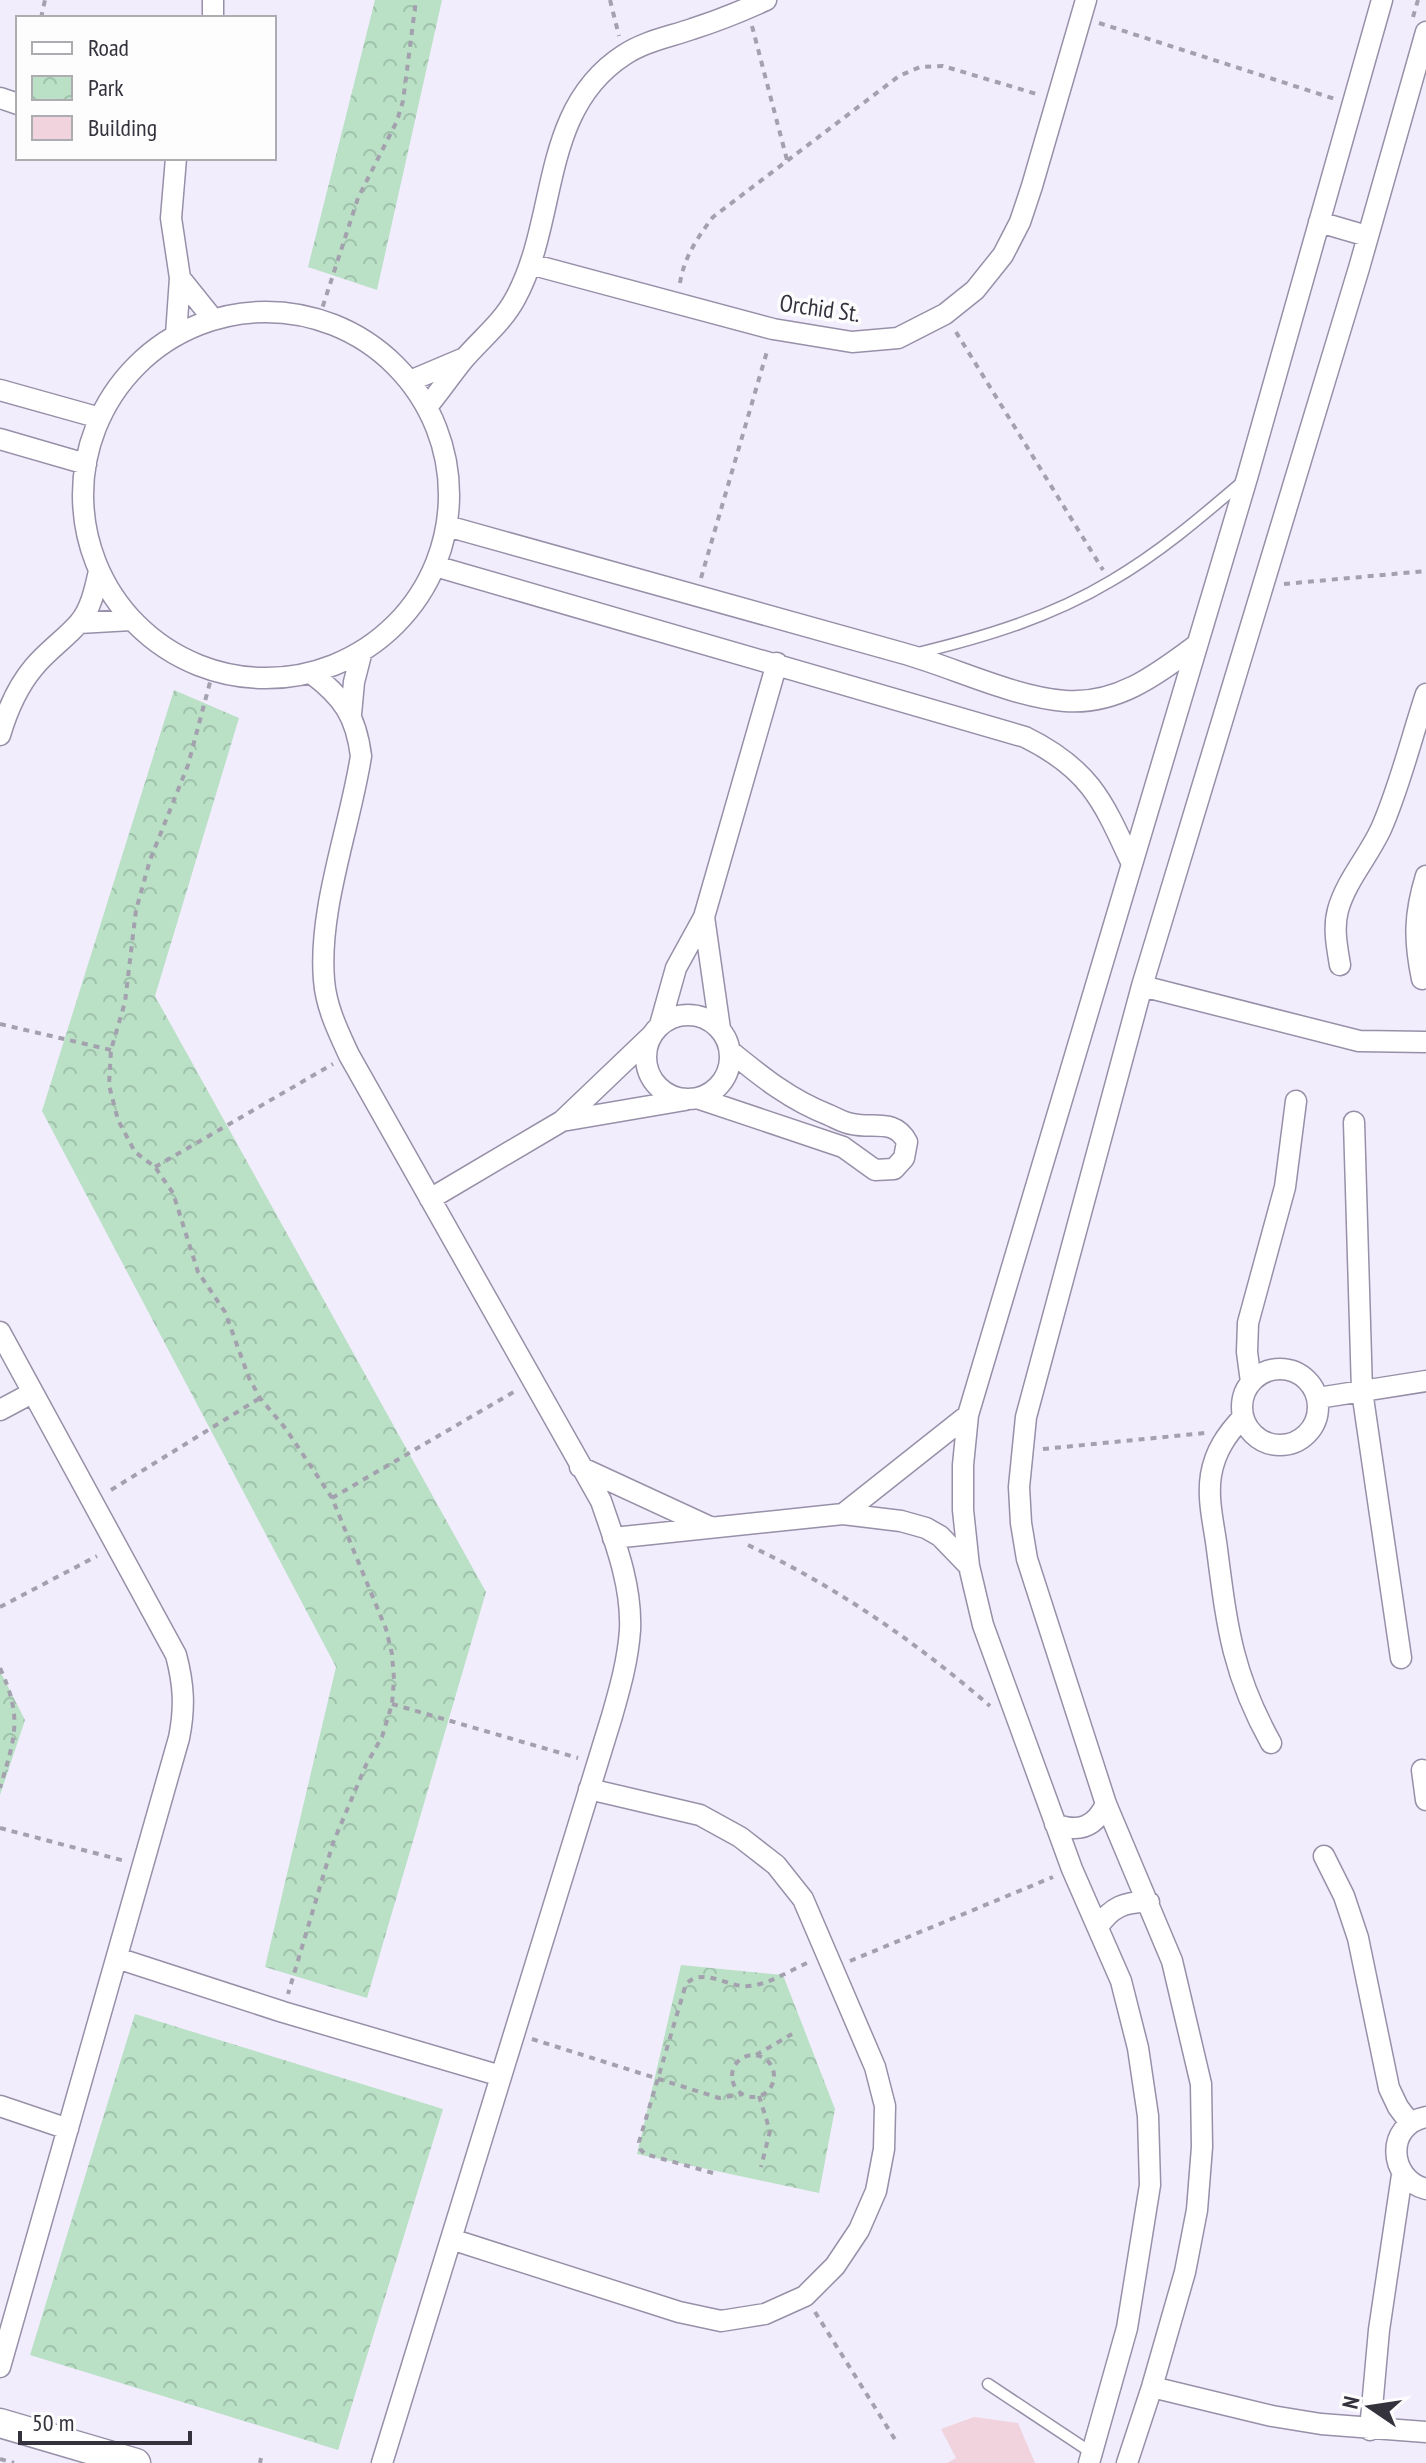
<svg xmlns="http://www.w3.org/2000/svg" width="1426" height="2463" font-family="'PT Sans Narrow',sans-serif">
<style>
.park{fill:url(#park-crowns)}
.building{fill:#f0d3dd}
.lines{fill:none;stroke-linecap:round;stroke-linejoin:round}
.lane-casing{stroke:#9790a8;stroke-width:13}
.street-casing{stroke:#9790a8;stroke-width:23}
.secondary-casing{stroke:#9790a8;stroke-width:31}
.path{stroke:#a4a1ae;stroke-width:4;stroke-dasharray:6 6;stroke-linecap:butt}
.lane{stroke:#fff;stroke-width:10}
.street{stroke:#fff;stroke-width:20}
.secondary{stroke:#fff;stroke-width:28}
.labels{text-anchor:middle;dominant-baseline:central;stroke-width:7;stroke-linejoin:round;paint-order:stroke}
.street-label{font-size:24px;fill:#34323c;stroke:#fdfdfd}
</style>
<defs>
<pattern id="park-crowns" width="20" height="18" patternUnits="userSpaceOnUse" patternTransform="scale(2)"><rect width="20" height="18" fill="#bae0c6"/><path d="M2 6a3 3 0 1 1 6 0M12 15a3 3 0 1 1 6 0" fill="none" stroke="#a0c1ab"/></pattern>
</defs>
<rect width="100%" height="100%" fill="#f1edfd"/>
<!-- park -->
<path class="park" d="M375,0H442L377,290L308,267Z
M174,690L239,718L155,996L486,1592L367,1998L265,1967L336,1667L42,1111Z
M0,1671L25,1720L0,1795Z
M681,1965L783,1975L835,2109L819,2193L637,2154Z
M135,2014L443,2109L338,2450L30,2355Z"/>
<!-- building -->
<path class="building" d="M974,2417L1018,2423L1035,2463H947L956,2458L941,2429Z"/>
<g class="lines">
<!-- lane casing -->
<g class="lane-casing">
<path id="lane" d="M918,653C985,637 1051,617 1111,581C1159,553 1200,518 1242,482
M988,2384L1092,2453"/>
</g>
<!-- street casing -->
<g class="street-casing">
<path id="street" d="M213,0V18
M0,98L18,104
M1319,222L1367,236
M530,264L773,329L852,342L898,338L945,314L975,290L1003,255L1020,222L1032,186L1086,0
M180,278L213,319
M83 495a183 183 0 1 1 366 0a183 183 0 1 1-366 0Z
M176,335L180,278L171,218L176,158
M410,381L462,359
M0,390L100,418
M427,407C440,391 451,375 464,359C481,339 502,323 515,299C559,219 539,110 624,55C645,41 669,37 692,29C717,21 742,11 766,0
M0,439L86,464
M447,526C598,569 750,611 902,653C953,667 1013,697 1065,701C1117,705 1156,675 1195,646
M435,566L1025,737C1090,769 1103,801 1132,864
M79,623L131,620
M311,673C343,697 356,716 361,756C350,827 318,909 324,980C326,1007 338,1031 349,1055L601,1501C615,1542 632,1585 630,1630C628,1660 620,1688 612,1716L382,2463
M351,714L354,682L362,651
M0,735C7,711 18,686 34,667C48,650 65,639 79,623C91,609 95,589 99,571
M704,917L720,1029
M1340,965C1337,947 1333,928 1338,910C1346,881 1368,857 1381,829C1400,786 1411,739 1426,694
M1422,979C1414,940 1414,915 1426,876
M1142,986L1359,1041L1426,1042
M646 1057a42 42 0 1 1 84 0a42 42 0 1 1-84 0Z
M660,1025L676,968L704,917L777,663
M700,1099L843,1147L875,1170L894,1169L904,1158L907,1142C895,1118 873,1129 852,1124C844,1123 836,1118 829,1115C790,1100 762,1077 730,1051
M562,1121L685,1100
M1354,1122L1362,1391L1401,1658
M430,1199L562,1121L651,1036
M0,1332L176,1655C184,1685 185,1708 179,1738L0,2367
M1242 1407a38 38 0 1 1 76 0a38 38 0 1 1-76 0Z
M1251,1382L1247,1352L1248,1323L1285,1187L1296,1101
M1318,1398L1426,1381
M0,1410L32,1393
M1243,1417C1227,1434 1215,1451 1211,1475C1207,1499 1214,1525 1217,1549C1227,1626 1232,1673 1271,1743
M580,1467L710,1527
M843,1514L968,1415
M613,1538L843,1514L901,1521L926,1528L940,1536L969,1566
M1422,1770L1426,1800
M1055,1824C1079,1833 1095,1827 1106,1804
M1324,1856L1344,1896L1358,1938L1389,2088L1398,2107L1410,2123
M1098,1927C1111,1907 1126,1901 1149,1902
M117,1958L283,2012L501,2076
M0,2106L68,2129
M1426,2117C1385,2125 1388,2179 1426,2189
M451,2239L679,2312L721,2321L765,2314L805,2296L835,2266L859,2230L876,2191L884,2149L885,2106L875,2067L803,1899L776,1865L740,1837L700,1815L589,1789
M1152,2387L1272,2416L1321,2424L1426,2432
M1370,2430L1379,2330L1402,2175
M1089,2463L1127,2328L1150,2185L1148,2116L1138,2048L1121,1981L1072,1869L983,1625L969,1566L963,1510V1465L968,1415L1247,478L1382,0
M1127,2463L1152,2387L1185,2272L1197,2210L1202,2147L1201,2084L1172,1961L1106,1804L1027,1559L1021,1523L1019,1487L1026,1417L1142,986L1359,268L1426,32"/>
</g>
<!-- secondary casing -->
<g class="secondary-casing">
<path id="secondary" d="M0,2423L136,2463"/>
</g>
<!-- path -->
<path class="path" d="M610,0L619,36
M1413,17L1418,0
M41,18L45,0
M1099,23L1335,99
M752,26L787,160
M680,283C684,257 698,237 713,217L899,76L920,67L943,66L1040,95
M319,318L358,198L397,121L403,101L416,0
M956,332L1103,570
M701,578L768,348
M1284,584L1426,571
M213,671L188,765L150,860L136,910L125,1002L111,1050L109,1085L118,1120L135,1152L155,1167L173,1193L198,1272L225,1312L249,1378L260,1398L286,1429L332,1498L386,1629L392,1654L394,1679L392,1704L382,1737L366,1765L333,1843L288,1994
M0,1024L111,1050
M155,1167L333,1064
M1043,1449L1205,1433
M111,1490L260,1398
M332,1498L517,1390
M748,1545C837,1587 916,1642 990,1706
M0,1607L97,1556
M0,1668C23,1718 15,1737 0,1788
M392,1704L578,1758
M0,1828L125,1861
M850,1961L1053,1877
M532,2039L719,2098L743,2094
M756,2055L792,2034
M732 2076a21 21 0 1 1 42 0a21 21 0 1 1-42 0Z
M759,2096L770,2131L761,2167
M713,2173L645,2154L640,2149L639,2142L686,1984C702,1968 723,1984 742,1986C763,1988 789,1971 809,1962
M815,2312L896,2441
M0,2459L14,2463
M260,2463L261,2458"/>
<!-- lane -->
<use href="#lane" class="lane"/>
<!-- street -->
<use href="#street" class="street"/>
<!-- secondary -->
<use href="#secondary" class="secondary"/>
</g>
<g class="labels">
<!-- street labels -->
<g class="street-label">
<text transform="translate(820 308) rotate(8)">Orchid St.</text>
</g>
</g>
<!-- legend -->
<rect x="16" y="16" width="260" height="144" fill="#fdfdfd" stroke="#adacb0" stroke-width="2"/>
<rect x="32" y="42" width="40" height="12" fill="#ffffff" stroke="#adacb0" stroke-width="2"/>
<text x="88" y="56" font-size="24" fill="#34323c">Road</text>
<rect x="32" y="76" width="40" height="24" fill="url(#park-crowns)" stroke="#adacb0" stroke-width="2"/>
<text x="88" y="96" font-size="24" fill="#34323c">Park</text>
<rect x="32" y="116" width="40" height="24" fill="#f0d3dd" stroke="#adacb0" stroke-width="2"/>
<text x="88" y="136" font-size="24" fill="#34323c">Building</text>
<!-- north arrow -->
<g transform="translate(1370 2407) rotate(283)" stroke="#fdfdfd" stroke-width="6" paint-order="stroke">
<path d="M0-6L14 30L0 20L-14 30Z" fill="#34323c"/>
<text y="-12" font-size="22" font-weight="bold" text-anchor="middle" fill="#34323c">N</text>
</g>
<!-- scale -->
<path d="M20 2431v12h170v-12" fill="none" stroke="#34323c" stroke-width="4"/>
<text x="32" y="2431" font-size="24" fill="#34323c" stroke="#fdfdfd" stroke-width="6" paint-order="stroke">50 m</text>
</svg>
